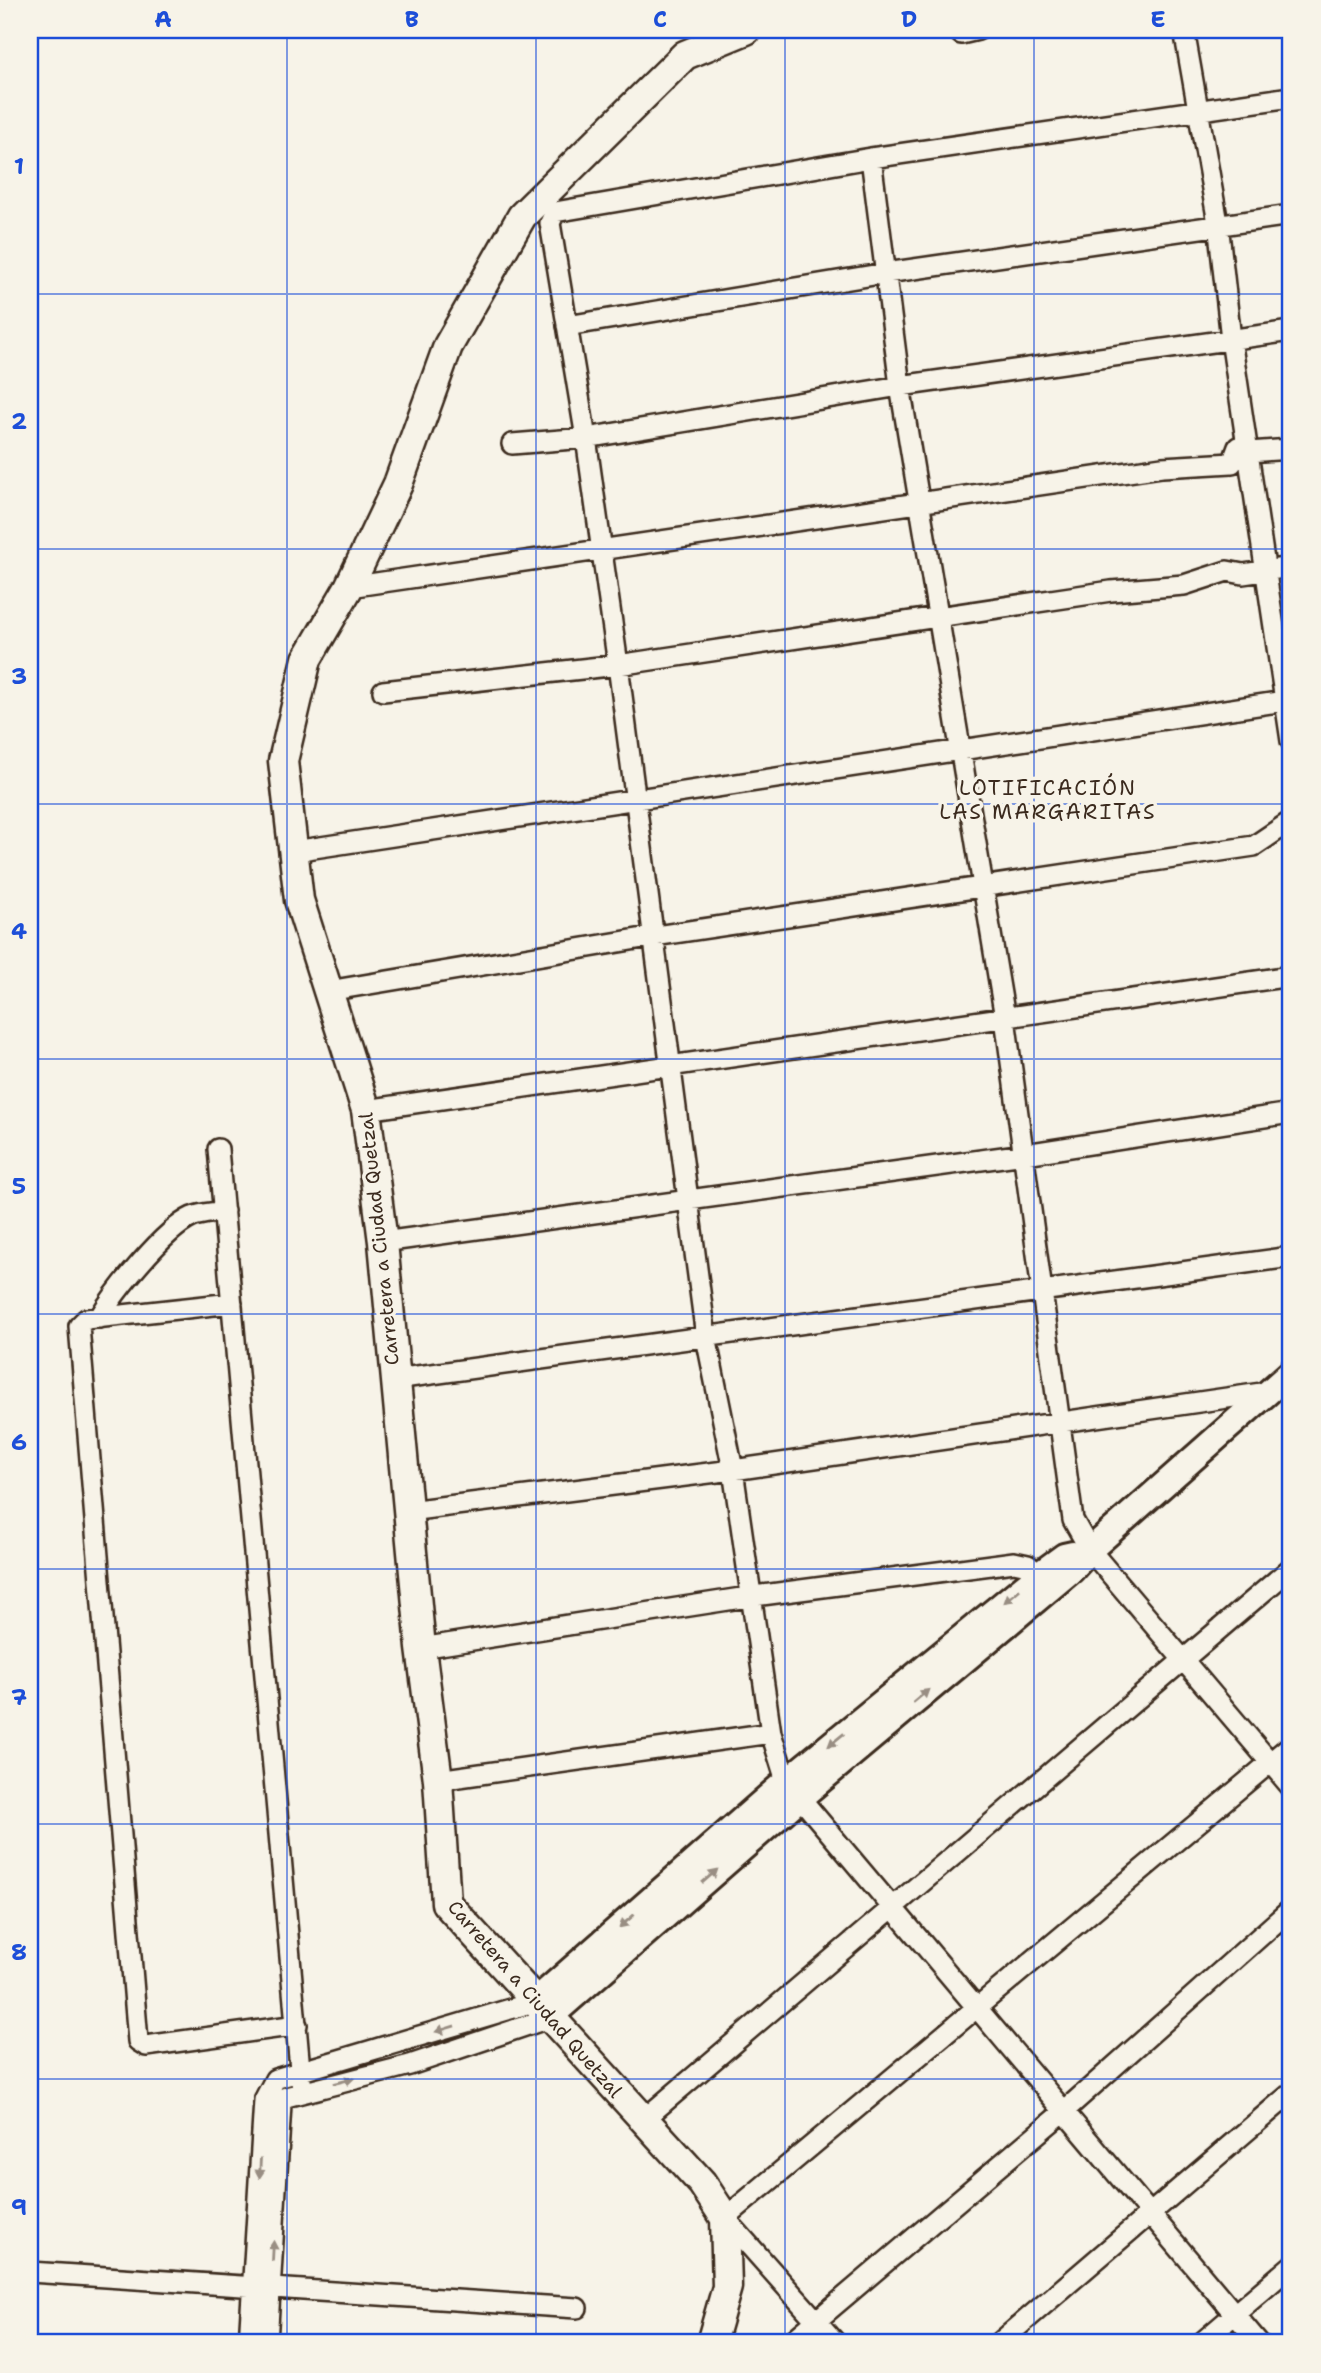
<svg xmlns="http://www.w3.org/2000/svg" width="1321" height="2373" font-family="'Shantell Sans',sans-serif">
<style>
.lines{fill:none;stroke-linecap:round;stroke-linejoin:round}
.minor-casing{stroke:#3b2a1e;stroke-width:24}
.tertiary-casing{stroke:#3b2a1e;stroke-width:30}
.secondary-casing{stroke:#3b2a1e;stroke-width:33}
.minor{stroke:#f7f3e8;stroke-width:19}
.tertiary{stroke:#f7f3e8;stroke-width:24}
.secondary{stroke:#f7f3e8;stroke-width:28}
.oneway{fill:#998e83}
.grid{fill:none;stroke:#1d4ed8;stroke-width:2;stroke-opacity:0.55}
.labels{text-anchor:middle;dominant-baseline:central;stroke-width:7;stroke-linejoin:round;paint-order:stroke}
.street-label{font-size:19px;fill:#3b2a1e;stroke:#f7f3e8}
.neighbourhood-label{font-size:21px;letter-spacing:2px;fill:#3b2a1e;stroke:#f7f3e8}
.neatline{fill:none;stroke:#1d4ed8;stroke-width:2.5}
.grid-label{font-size:23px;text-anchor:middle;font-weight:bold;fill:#1d4ed8}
</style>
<rect width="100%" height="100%" fill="#f7f3e8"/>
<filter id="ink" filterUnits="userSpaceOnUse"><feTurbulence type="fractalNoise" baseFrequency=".0143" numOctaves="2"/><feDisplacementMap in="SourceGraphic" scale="14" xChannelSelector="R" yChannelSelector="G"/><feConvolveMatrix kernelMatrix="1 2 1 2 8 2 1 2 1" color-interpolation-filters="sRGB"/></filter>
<g filter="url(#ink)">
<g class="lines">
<!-- minor casing -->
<g class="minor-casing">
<path id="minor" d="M1184,30L1218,223L1231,339L1291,741
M961,34L978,30
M871,158L900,386L1005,1018L1073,1520L1090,1550L1291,1787
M567,326L886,273L1291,215
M512,444L586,438L900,386L1291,331
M349,587L1162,467L1232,463L1238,447L1249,452L1291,449
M383,691L618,665L1111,591L1184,585L1227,571L1243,574L1291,567
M294,851L1291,700
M328,991L655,936L1254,846L1291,821
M366,1110L1291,976
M218,1149L302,2092
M383,1242L1025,1154L1291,1113
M232,1303L86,1319L79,1326L138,2041L146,2046L297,2025
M99,1318C115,1291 164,1230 192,1217C201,1213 214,1213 224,1211
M395,1379L1291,1257
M408,1511L733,1470L1268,1392
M421,1648L754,1596L1014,1562L1028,1565L1047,1583
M438,1780L771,1733
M642,2121L1291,1568
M30,2272L577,2308
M249,2343L264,2100L275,2079L534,2002
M267,2343L281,2104L286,2097L410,2065L549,2018
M790,2343L1063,2112L1291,1909
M836,2343L725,2218L1291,1745
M999,2343L1291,2093
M1201,2343L1291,2266
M1259,2343L786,1781L771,1733L733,1470L706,1337L618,665L586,438L550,223L555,212L871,158L1291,97"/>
</g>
<!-- tertiary casing -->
<g class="tertiary-casing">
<path id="tertiary" d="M534,2002L786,1781L1038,1575L1064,1556L1073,1554
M549,2018L800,1798L1072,1570L1090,1550L1291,1372"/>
</g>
<!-- secondary casing -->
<g class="secondary-casing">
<path id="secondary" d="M711,2343L727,2287L725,2218L702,2183L446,1903L438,1780L421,1648L383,1242L366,1110L299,900L283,761L307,659L349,587L398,484L448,346L522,216L685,55L746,30"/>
</g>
<!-- minor -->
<use href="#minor" class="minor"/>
<!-- tertiary -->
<use href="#tertiary" class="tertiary"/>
<!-- secondary -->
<use href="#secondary" class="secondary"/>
</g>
<!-- one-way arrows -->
<defs><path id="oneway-solid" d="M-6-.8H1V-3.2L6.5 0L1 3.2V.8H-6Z" transform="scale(1.75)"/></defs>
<g class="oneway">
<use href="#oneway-solid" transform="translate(1012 1596) rotate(140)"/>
<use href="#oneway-solid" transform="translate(921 1696) rotate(-40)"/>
<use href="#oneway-solid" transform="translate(836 1740) rotate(141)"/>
<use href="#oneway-solid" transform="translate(710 1876) rotate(-41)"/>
<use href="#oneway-solid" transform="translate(627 1921) rotate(139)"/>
<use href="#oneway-solid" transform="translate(445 2029) rotate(163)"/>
<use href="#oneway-solid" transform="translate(344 2081) rotate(-14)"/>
<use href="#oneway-solid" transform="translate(260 2168) rotate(93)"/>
<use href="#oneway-solid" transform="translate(273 2251) rotate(-87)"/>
</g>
</g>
<!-- grid -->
<path class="grid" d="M287,30V2343M536,30V2343M785,30V2343M1034,30V2343M30,294H1291M30,549H1291M30,804H1291M30,1059H1291M30,1314H1291M30,1569H1291M30,1824H1291M30,2079H1291"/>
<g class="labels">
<!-- street labels -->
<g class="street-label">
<text transform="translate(379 1239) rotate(-96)">Carretera a Ciudad Quetzal</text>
<text transform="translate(535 1999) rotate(49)">Carretera a Ciudad Quetzal</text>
</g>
<!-- neighbourhood labels -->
<g class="neighbourhood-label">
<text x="1048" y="788">LOTIFICACIÓN<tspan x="1048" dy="24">LAS MARGARITAS</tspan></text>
</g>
</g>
<!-- margin -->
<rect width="1321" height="2373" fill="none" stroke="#f7f3e8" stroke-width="77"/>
<rect x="38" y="38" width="1244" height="2296" class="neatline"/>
<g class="grid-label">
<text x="163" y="27">A</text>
<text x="412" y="27">B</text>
<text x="660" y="27">C</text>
<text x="909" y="27">D</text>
<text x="1158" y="27">E</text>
<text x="19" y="174">1</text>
<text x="19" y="429">2</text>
<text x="19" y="684">3</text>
<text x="19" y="939">4</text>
<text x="19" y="1194">5</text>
<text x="19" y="1450">6</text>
<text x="19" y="1705">7</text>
<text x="19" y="1960">8</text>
<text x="19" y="2215">9</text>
</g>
</svg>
